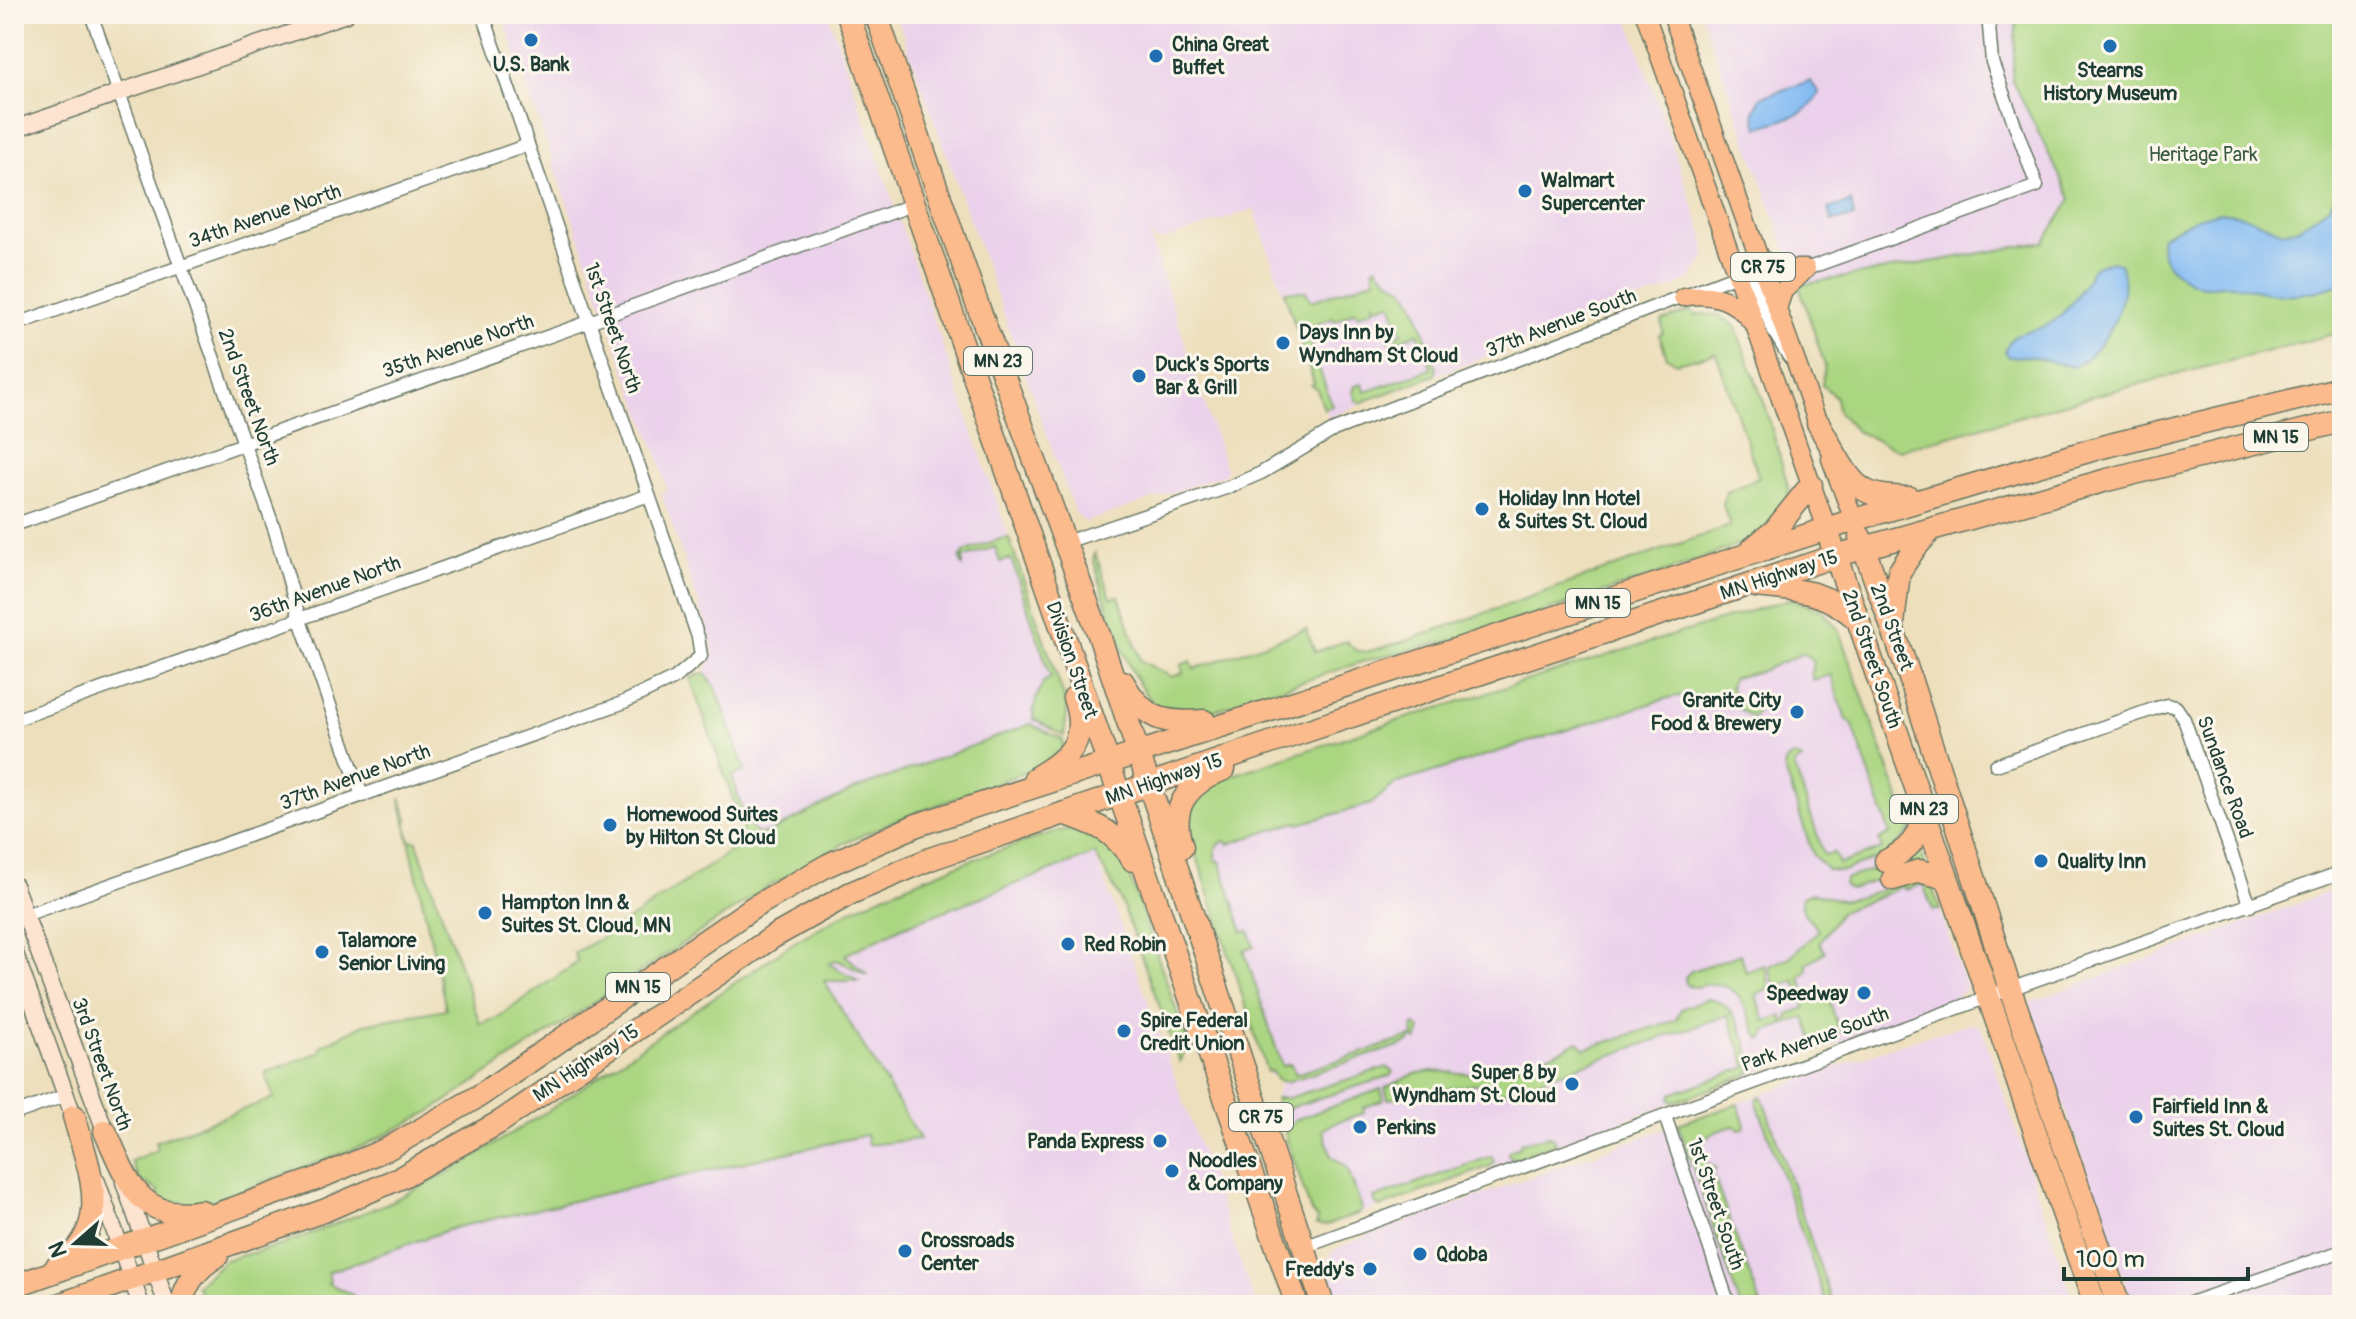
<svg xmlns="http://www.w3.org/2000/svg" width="2356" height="1319" font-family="Pangolin,sans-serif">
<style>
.built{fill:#ebd1eb}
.green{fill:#abd681;stroke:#658a5a;stroke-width:2}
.water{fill:#83bbf3;stroke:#517c94;stroke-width:2}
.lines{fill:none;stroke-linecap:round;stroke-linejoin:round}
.street-casing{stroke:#677664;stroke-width:15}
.secondary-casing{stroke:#677664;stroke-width:19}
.primary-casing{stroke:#677664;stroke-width:21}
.highway-casing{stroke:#677664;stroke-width:25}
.street{stroke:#fff;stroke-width:12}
.secondary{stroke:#fde4d1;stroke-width:16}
.primary{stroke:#fbbb8d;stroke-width:18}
.highway{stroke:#fbbb8d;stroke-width:22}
.poi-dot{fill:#1f6fb2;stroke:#fbf7ec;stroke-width:3}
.labels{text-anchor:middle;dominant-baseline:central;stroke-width:6;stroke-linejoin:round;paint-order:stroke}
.shield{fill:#fbf7ec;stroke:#61756b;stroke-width:2}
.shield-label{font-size:18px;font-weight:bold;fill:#1f3d34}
.poi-label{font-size:20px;font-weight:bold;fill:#1f3d34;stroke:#fbf7ec;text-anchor:start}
.park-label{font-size:20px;fill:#3b5c43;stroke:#fbf7ec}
.street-label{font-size:20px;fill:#1f3d34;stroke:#fbf7ec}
</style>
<rect width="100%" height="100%" fill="#fbf7ec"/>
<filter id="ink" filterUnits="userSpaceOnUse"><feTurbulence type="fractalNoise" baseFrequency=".0125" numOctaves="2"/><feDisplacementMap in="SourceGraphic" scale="16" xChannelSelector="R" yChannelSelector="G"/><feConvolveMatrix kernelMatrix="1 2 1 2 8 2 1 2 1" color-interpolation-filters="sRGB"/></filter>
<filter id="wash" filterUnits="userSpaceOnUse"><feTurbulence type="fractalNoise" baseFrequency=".006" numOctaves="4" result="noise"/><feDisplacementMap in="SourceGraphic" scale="32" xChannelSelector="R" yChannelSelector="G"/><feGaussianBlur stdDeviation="1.8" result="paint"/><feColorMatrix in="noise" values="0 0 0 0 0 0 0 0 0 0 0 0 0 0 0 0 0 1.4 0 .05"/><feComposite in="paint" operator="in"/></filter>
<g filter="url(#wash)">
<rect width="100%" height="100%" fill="#eddfbc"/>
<!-- built -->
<path class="built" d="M502,14H828L1063,694L1067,723L758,850L732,776L745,770L723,707L709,676L705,673L713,653L712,643L661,492L667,490L659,459L620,355Z
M896,14H1627L1704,238L1705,258L1691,279L1672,288L1393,391L1328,418L1317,389L1311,385L1314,383L1254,209L1162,241L1155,240L1149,234L1226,469L1225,474L1085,522L1075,512L1068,494Z
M1701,14H2017L2012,79L2071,199L2043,243L1799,285Z
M1775,603L1807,604L1817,608L1828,614L1838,629L1925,865L1966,988L1955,998L1929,1011L1381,1207L1325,1226L1316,1225L1318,1220L1311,1212L1275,1098L1281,1082L1267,1072L1195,852L1190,826L1196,800L1227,777L1368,730Z
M1095,854L1256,1305H251L330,1281L327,1272L457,1227L828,1143L866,1135L868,1144L919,1139L910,1120L818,971L902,927Z
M2342,887V1305H2133L2029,1003Z
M1971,1023L1980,1027L1984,1035L2075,1305H1340L1326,1263L1331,1253L1343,1245L1895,1046Z"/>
<!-- green -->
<path class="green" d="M2017,14H2342V332L2089,397L1899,450L1856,431L1838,411L1836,397L1822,385L1825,366L1799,285L2044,242L2071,199L2012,79Z
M1377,266C1386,281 1394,280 1405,290C1416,299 1423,326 1427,342L1422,343L1418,333L1391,343L1389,340L1402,333L1391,303L1378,307L1374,303V309L1358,315L1355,311L1335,321L1333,318L1315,325V330L1307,333L1332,406L1324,409L1317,389L1311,385L1314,383L1284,291H1306L1311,301L1375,279L1373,269Z
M1692,310L1694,315C1710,312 1723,315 1735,326L1766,408L1789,490L1788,498L1758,537L1669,571L1470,636L1368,660L1200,715C1193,716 1182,718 1175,717C1129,704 1107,600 1093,559L1095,553L1111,598L1119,596L1141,661L1172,677L1183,673L1181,665L1191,661L1194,669L1306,629L1315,652L1346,641L1355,650L1366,652L1406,641L1730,526L1723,505L1726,492L1759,478L1716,353L1676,363L1667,357L1659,335L1663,333L1662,321Z
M1431,357L1437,367L1435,375L1360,403L1357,402L1353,392L1355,386L1362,384L1366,392L1431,369L1429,360Z
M1003,538H1009L1063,694L1067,712L1064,736L1033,719C1033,705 1037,694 1044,681L1051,678L1011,559L1000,562L995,547L963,558V568L960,558L966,551Z
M1789,599L1822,610L1838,629L1911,831L1887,854L1843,871L1828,870L1813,855L1784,767L1787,759L1794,756L1802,760L1794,765L1824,855L1834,853L1839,864L1882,849L1879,840L1890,834L1852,723L1846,720L1831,675L1813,680L1811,673L1813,661L1804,653L1759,672L1733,678L1730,687L1735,697L1757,704L1759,709L1752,718C1729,699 1701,692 1672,697L1395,784L1371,804L1299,824L1297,822L1228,844L1226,841C1217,843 1213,852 1216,861H1220L1243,932L1249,931L1254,946L1244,950L1282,1066L1290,1064L1296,1074L1414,1036L1413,1028L1415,1025L1421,1030L1417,1040L1413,1038L1408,1043L1286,1082L1277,1080L1271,1071L1267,1072L1192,841L1191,813L1198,794L1227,777L1368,730Z
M705,673L717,690L745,771L732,776C739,794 742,820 757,834L768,833L851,791L1031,724L1063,740L1061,743L1065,745L1042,766L892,822L845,843L766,888L430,1112L365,1145L210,1202L201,1204L156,1201L159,1191L139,1180L131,1161L157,1150L155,1142L274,1098L265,1073L320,1052L321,1046L364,1024L446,1009L400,798L408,819L406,826L410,840L417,841L418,846L480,1024L495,1019L578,962L574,953L608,934L738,846L743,827L690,678Z
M1077,828L1112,846L1128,872L1188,1043L1180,1062L1119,896L1095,854L902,927L845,955L868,975L837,960L829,964L859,981H824L920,1139L868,1145L866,1135L457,1227L328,1272L330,1281L328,1283L354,1296L358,1305H194L200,1290L196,1286L225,1260L282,1245L388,1203L448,1173L549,1110L796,941L851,910L895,890L966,862L1054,832Z
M1918,846L1925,865L1851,889L1845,887L1844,882L1847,878L1897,862Z
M1922,874L1928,875L1940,910H1933L1923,884L1905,890L1903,886L1841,912L1819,943L1825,952L1806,964L1808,970L1800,977L1806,994L1816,993L1818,997L1827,993L1840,1032L1834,1043L1820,1049L1815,1046L1805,1017L1766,1031L1764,1038L1760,1039C1747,1019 1744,983 1711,984C1700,985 1696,990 1686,984L1685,977L1691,971L1741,954L1746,972L1764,965L1766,967L1770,989L1756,995L1765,1021L1782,1016L1783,1021L1789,1019L1788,1014L1805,1008L1795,981L1778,986L1774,984L1769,966L1790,957L1819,930C1809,920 1799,912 1802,897C1816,887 1829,901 1844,900C1867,898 1899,882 1922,874Z
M1707,999C1738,1001 1747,1043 1752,1069L1748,1075L1675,1102L1670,1100L1671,1094L1747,1067L1728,1015L1498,1094L1496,1089L1485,1092L1481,1083L1388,1099L1385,1088L1414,1074L1432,1071L1472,1074L1502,1066L1510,1069L1564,1049L1578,1041L1585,1049L1676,1020L1681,1009Z
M1387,1067L1393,1072L1390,1076L1292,1107L1280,1116L1275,1098H1288Z
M1381,1089L1384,1100L1363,1108L1364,1113L1334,1123L1323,1130L1332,1157L1347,1167L1362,1209L1360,1213L1325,1226L1316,1225L1318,1220L1311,1212L1285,1133L1294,1120Z
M1760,1096L1763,1099L1833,1305H1827L1756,1100Z
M1738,1104L1745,1125L1744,1128L1739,1129L1735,1126C1726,1128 1716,1130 1709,1136C1696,1147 1702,1164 1716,1168L1711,1176L1715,1180L1761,1305H1740L1678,1124Z
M1547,1136L1554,1138L1556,1143L1514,1159L1508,1155L1509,1151L1520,1147V1143Z
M1492,1156L1494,1162L1491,1166L1381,1207L1376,1205L1374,1198Z"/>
<!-- water -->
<path class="water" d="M1810,81L1819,92C1812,116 1779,120 1758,128L1754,112L1761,97Z
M2342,188V283C2316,294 2290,297 2262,292C2251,290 2241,285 2231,285C2221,284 2208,288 2199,285C2176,277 2157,261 2162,236L2197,218L2219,212L2242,215L2283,232L2299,228L2328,207Z
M1851,202L1854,217L1832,221L1828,209Z
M2111,261L2120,263C2133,299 2106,349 2074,367L2028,356L2009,357L2005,351C2011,327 2034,334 2051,323C2070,310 2083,288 2093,268Z"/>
</g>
<g filter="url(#ink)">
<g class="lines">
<!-- street casing -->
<g class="street-casing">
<path id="street" d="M91,14L275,531L300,620L362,796
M1806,269L2037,186L1992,62L1988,14
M14,325L528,145
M14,525L589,322L915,204
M1066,542L1229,487L1261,473L1334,430L1737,275L1748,274L1752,276L1774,332L1789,357
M14,720L649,495
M1996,765L2156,708L2167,705L2176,707L2184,719L2250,906
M14,919L622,703L675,678L701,656L698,637L483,14
M14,1114L67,1095
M1665,1116L1729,1305
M1304,1247L2010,989L2342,872
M2184,1305L2342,1251"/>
</g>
<!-- secondary casing -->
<g class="secondary-casing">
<path id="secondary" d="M14,129L346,14
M14,885L109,1141
M14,951L77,1126
M97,1182L141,1305
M124,1182L167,1305"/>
</g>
<!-- primary casing -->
<g class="primary-casing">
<path id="primary" d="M1645,14L1827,529
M1672,14L1822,435
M1760,259L1781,269H1806
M1683,297C1711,292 1734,298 1751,321
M1777,309L1783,291L1806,269
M1831,459L1854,520"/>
</g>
<!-- highway casing -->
<g class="highway-casing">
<path id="highway" d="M848,14L1297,1305
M876,14L975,298L1099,635L1323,1305
M1818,423C1829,441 1844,476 1860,487C1874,498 1894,497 1910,498
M1860,537L1908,672L2010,989L2119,1305
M1831,542L2095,1305
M1753,548L1775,530L1811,485
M1756,586C1799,591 1823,589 1857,619
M1893,624L1899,572L1915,548L1932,529
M1123,682C1144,720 1164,724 1204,721
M1035,778C1070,758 1089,741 1074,698
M1064,813C1101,827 1110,828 1133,860
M1182,847C1168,806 1188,784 1224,769
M1886,861C1909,850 1918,839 1925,813
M1893,879L1919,871L1947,878
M105,1131C127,1178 138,1223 201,1211
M57,1266C116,1229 89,1170 74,1116
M14,1286L316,1179L389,1148L479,1096L754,907L828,865L917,825L1854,520L2102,447L2342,388
M58,1305L326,1210L400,1178L500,1122L773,937L851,893L930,859L1273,742L1835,556L2107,480L2342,421
M182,1305C185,1282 198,1268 217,1256"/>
</g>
<!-- street -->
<use href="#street" class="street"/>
<!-- secondary -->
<use href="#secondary" class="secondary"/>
<!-- primary -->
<use href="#primary" class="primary"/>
<!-- highway -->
<use href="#highway" class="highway"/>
</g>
</g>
<!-- markers -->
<g class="poi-dot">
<circle cx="531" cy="40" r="8"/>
<circle cx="2110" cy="46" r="8"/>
<circle cx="1156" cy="56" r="8"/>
<circle cx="1525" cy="191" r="8"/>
<circle cx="1283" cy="343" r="8"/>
<circle cx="1139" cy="376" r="8"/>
<circle cx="1482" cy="509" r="8"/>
<circle cx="1797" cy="712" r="8"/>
<circle cx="610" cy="825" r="8"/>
<circle cx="2041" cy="861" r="8"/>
<circle cx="485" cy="913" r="8"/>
<circle cx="1068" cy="944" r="8"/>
<circle cx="322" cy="952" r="8"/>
<circle cx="1864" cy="993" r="8"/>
<circle cx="1124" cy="1031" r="8"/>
<circle cx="1572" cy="1084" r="8"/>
<circle cx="2136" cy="1117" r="8"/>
<circle cx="1360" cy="1127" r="8"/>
<circle cx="1160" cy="1141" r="8"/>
<circle cx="1172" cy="1171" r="8"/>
<circle cx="905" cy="1251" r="8"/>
<circle cx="1420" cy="1254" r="8"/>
<circle cx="1370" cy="1269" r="8"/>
</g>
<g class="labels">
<!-- shield labels -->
<g class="shield">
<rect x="1731" y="253" width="64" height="28" rx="6"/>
<rect x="964" y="347" width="68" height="28" rx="6"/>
<rect x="2244" y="423" width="64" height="28" rx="6"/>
<rect x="1566" y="589" width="64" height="28" rx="6"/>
<rect x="1890" y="795" width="68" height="28" rx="6"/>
<rect x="606" y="973" width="64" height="28" rx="6"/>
<rect x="1229" y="1103" width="64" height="28" rx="6"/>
</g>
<g class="shield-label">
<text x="1763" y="267">CR 75</text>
<text x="998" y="361">MN 23</text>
<text x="2276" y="437">MN 15</text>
<text x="1598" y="603">MN 15</text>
<text x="1924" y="809">MN 23</text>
<text x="638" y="987">MN 15</text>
<text x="1261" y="1117">CR 75</text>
</g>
<!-- poi labels -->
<g class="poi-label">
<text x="1172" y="44">China Great<tspan x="1172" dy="23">Buffet</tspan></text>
<text x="531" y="64" text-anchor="middle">U.S. Bank</text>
<text x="2110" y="70" text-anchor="middle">Stearns<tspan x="2110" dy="23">History Museum</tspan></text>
<text x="1541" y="180">Walmart<tspan x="1541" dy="23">Supercenter</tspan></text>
<text x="1299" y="332">Days Inn by<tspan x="1299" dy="23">Wyndham St Cloud</tspan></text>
<text x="1155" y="364">Duck's Sports<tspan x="1155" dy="23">Bar &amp; Grill</tspan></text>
<text x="1498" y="498">Holiday Inn Hotel<tspan x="1498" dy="23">&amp; Suites St. Cloud</tspan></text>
<text x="1781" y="700" text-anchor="end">Granite City<tspan x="1781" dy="23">Food &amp; Brewery</tspan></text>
<text x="626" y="814">Homewood Suites<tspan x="626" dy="23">by Hilton St Cloud</tspan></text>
<text x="2057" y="861">Quality Inn</text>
<text x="501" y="902">Hampton Inn &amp;<tspan x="501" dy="23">Suites St. Cloud, MN</tspan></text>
<text x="338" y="940">Talamore<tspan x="338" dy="23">Senior Living</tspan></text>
<text x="1084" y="944">Red Robin</text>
<text x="1848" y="993" text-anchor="end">Speedway</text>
<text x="1140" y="1020">Spire Federal<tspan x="1140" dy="23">Credit Union</tspan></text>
<text x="1556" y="1072" text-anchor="end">Super 8 by<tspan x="1556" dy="23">Wyndham St. Cloud</tspan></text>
<text x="2152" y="1106">Fairfield Inn &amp;<tspan x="2152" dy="23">Suites St. Cloud</tspan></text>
<text x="1376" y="1127">Perkins</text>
<text x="1144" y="1141" text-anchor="end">Panda Express</text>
<text x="1188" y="1160">Noodles<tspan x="1188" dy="23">&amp; Company</tspan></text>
<text x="921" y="1240">Crossroads<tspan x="921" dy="23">Center</tspan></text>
<text x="1436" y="1254">Qdoba</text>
<text x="1354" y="1269" text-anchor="end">Freddy's</text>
</g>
<!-- park labels -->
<g class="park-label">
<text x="2203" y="154">Heritage Park</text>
</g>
<!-- street labels -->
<g class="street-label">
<text transform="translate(265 216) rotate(-19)">34th Avenue North</text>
<text transform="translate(1561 323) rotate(-21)">37th Avenue South</text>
<text transform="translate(613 328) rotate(71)">1st Street North</text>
<text transform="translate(458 346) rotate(-19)">35th Avenue North</text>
<text transform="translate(249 397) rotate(70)">2nd Street North</text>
<text transform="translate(1779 575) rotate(-18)">MN Highway 15</text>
<text transform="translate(325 589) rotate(-20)">36th Avenue North</text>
<text transform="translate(1892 627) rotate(70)">2nd Street</text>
<text transform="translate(1872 659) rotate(71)">2nd Street South</text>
<text transform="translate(1072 660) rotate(71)">Division Street</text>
<text transform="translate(355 777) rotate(-20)">37th Avenue North</text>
<text transform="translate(2225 777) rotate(70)">Sundance Road</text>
<text transform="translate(1164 779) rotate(-19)">MN Highway 15</text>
<text transform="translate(1815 1039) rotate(-20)">Park Avenue South</text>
<text transform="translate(586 1063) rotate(-34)">MN Highway 15</text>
<text transform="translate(102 1064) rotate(70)">3rd Street North</text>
<text transform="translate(1716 1204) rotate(71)">1st Street South</text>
</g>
</g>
<!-- margin -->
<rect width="2356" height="1319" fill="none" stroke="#fbf7ec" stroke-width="48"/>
<!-- north arrow -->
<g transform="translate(76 1243) rotate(250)" stroke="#fbf7ec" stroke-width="6" paint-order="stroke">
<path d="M0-6L14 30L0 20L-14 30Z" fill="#1f3d34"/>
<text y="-12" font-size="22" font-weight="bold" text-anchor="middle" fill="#1f3d34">N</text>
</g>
<!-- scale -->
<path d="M2064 1267v12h184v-12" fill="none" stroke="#1f3d34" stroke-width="4"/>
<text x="2076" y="1267" font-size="24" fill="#1f3d34" stroke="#fbf7ec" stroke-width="6" paint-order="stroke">100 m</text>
</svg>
